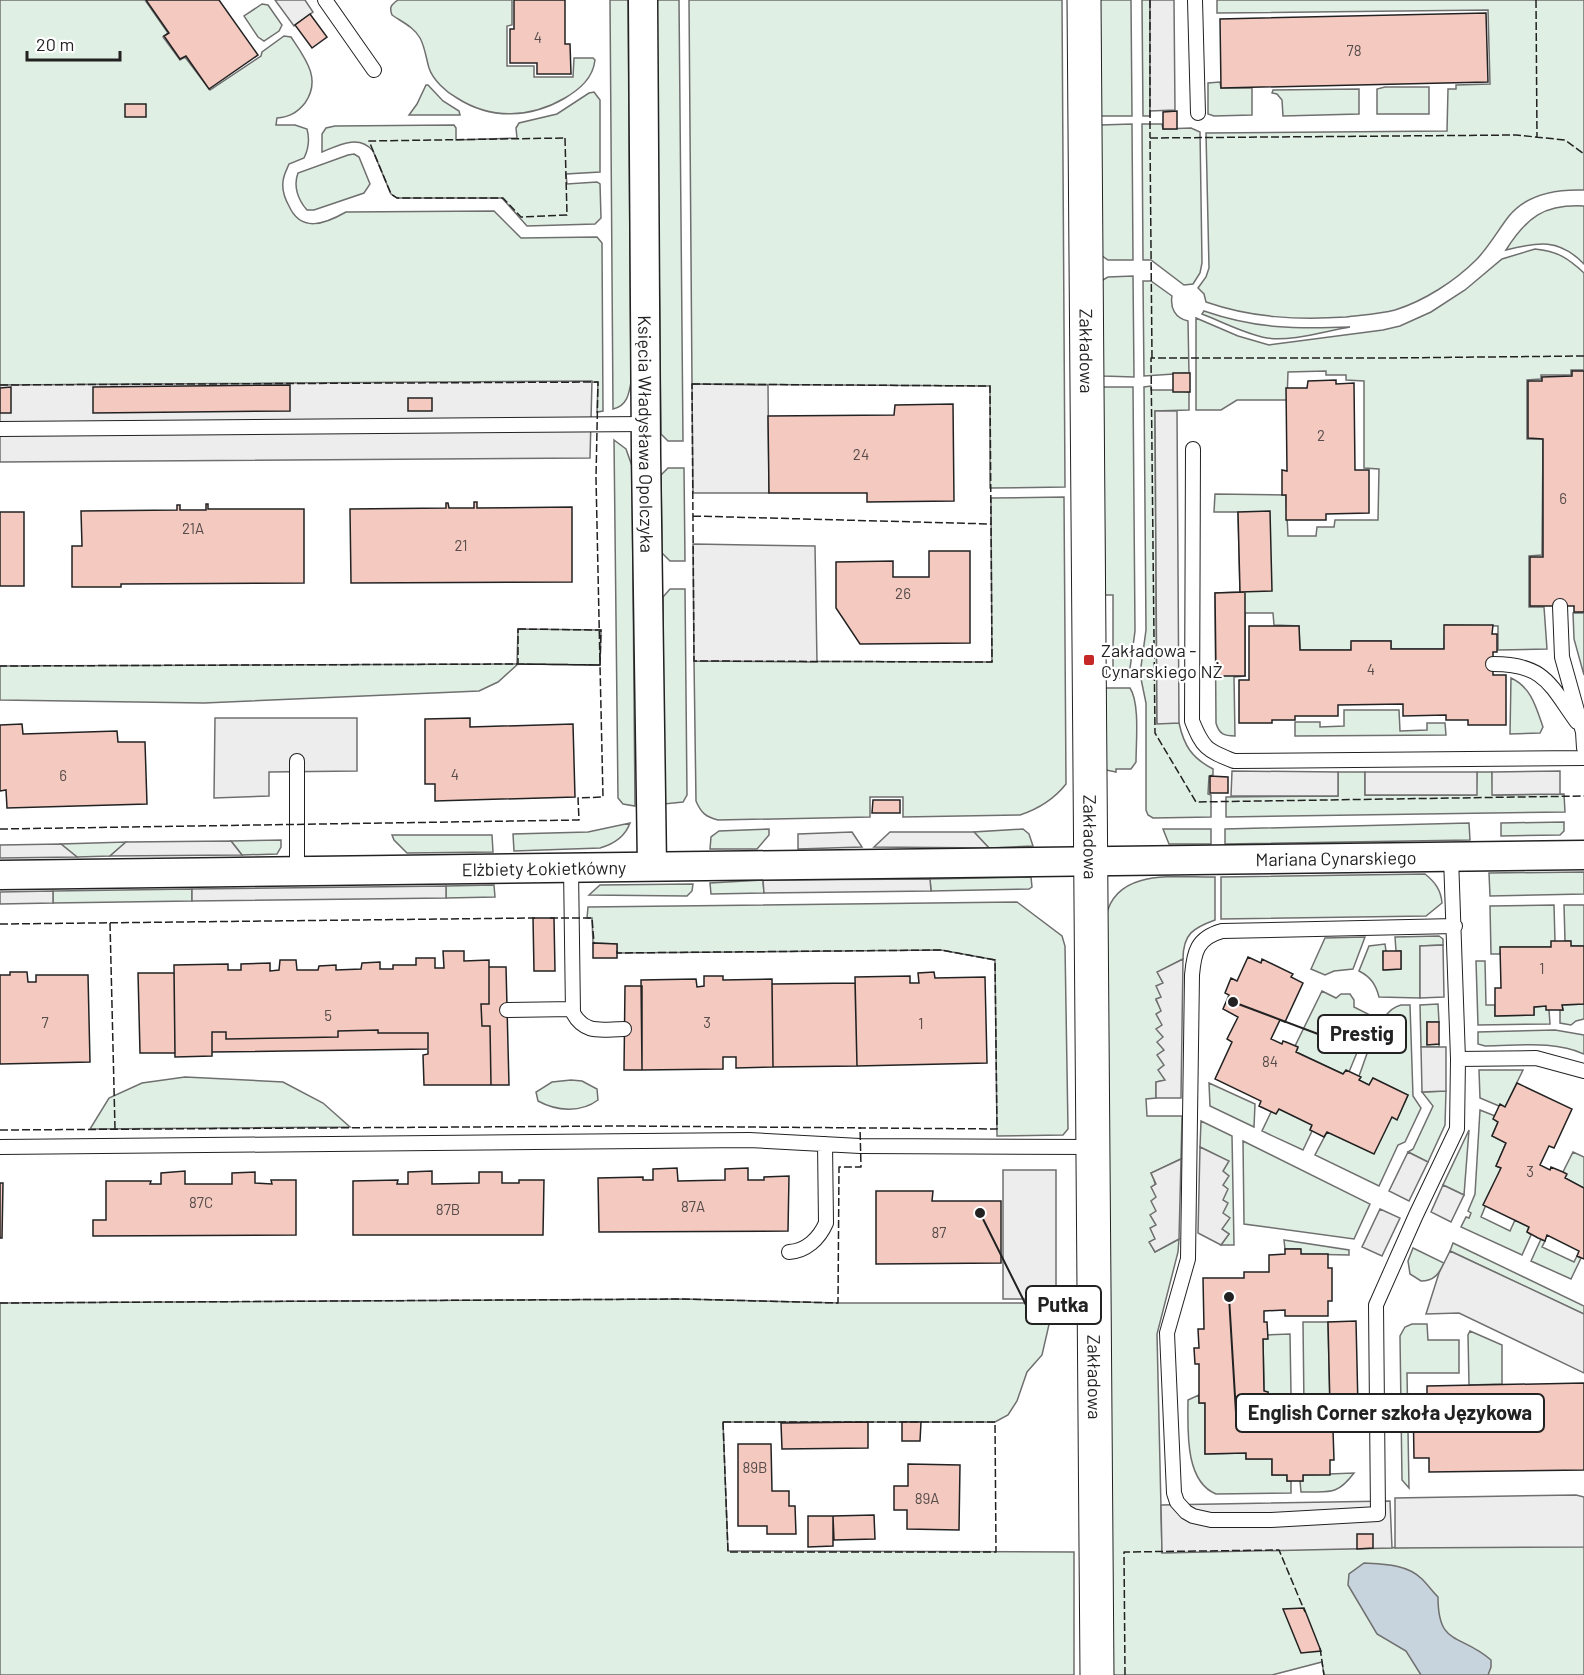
<svg xmlns="http://www.w3.org/2000/svg" width="1584" height="1675" font-family="Barlow,sans-serif">
<style>
.green{fill:#e0efe3;stroke:#6f6f6f;stroke-width:1.5}
.parking{fill:#ededed;stroke:#6f6f6f;stroke-width:1.5}
.water{fill:#c7d3dd;stroke:#6f6f6f;stroke-width:1.5}
.building{fill:#f3c9c0;stroke:#222;stroke-width:1.5}
.lines{fill:none;stroke-linecap:round;stroke-linejoin:round}
.lane-casing{stroke:#222;stroke-width:16}
.street-casing{stroke:#222;stroke-width:31}
.secondary-casing{stroke:#222;stroke-width:35}
.lane{stroke:#fff;stroke-width:14}
.street{stroke:#fff;stroke-width:28}
.secondary{stroke:#fff;stroke-width:33}
.fence{stroke:#222;stroke-width:1.5;stroke-dasharray:8 3;stroke-linecap:butt}
.poi-dot{fill:#c62828;stroke:#fff;stroke-width:2}
.labels{text-anchor:middle;dominant-baseline:central;stroke-width:4.5;stroke-linejoin:round;paint-order:stroke}
.number-label{font-size:15px;fill:#564c4a}
.street-label{font-size:18px;fill:#222;stroke:#fff}
.poi-label{font-size:18px;fill:#222;stroke:#fff;text-anchor:start}
.leader{fill:none;stroke:#222;stroke-width:2}
.callout-dot{fill:#222;stroke:#fff;stroke-width:2}
.callout{fill:#fff;stroke:#222;stroke-width:2}
.callout-label{font-size:20px;text-anchor:middle;font-weight:bold;fill:#222}
</style>
<rect width="100%" height="100%" fill="#fff"/>
<!-- green -->
<path class="green" d="M0,0H145L168,33L163,37L180,60L185,57L210,90L261,56L262,52L284,36L291,37C305,58 322,79 305,103C297,113 289,117 277,118L276,125H295L307,129C310,140 309,148 304,158L289,164C287,169 283,176 283,182C282,190 285,199 289,206C301,233 325,224 346,212L494,211L521,238L597,237L602,243L603,411L597,412L598,382L0,385Z
M398,0H512V25L507,26V66H534V77H573L574,58H593L595,60C593,78 580,89 565,98C531,118 491,120 457,98C446,92 433,80 429,68C426,58 425,47 420,38C414,27 402,22 392,15C389,7 391,5 398,0Z
M610,0H628L631,382C629,394 627,406 613,409Z
M656,0H679L683,441H668L661,434Z
M689,0H1062L1065,487L990,488V386L692,384Z
M1100,0H1131L1132,116H1101Z
M1142,0H1150V116H1143Z
M1217,0H1584V190C1557,189 1527,194 1509,216C1498,230 1489,247 1476,260C1455,281 1424,301 1395,310C1380,314 1362,315 1346,317C1297,320 1252,318 1206,302L1204,294L1198,288L1206,277L1209,268L1206,133L1447,131L1448,89H1456V85L1490,84L1488,10L1217,13Z
M262,4L268,5L282,25L279,31L264,41L258,37L244,16Z
M1220,82L1221,88H1252V115L1214,116L1208,114V83Z
M426,85H428L443,101L459,111L460,115H409L417,104Z
M1385,87H1429V114H1377V89Z
M1359,89V114L1283,116L1282,100L1277,94L1272,93L1273,90Z
M594,92L600,100V172L566,174L567,184L597,182L600,184L601,218L595,224L527,226L502,198H397L391,194L373,151C359,134 339,145 322,152V134L326,128L335,126L454,125L456,128V140L517,138L516,128L519,123L557,114L589,93Z
M1132,124L1133,260H1108L1101,255L1100,125Z
M1142,124H1162L1163,129L1191,128L1200,132L1202,263L1200,273L1193,284L1184,285L1151,260H1143Z
M354,154L359,157L370,184L364,193L314,210H307C298,200 293,186 298,173L348,155Z
M1584,206V264C1559,238 1538,242 1506,250C1527,217 1544,204 1584,206Z
M1535,249C1557,251 1568,258 1584,273V370H1571V375H1541V379L1527,380V439H1543L1542,555L1529,556V607H1544L1547,649L1498,650V626L1445,625L1444,649H1391V641H1352L1351,650H1300L1299,626L1274,625L1273,613H1245V676L1234,677L1235,736C1224,736 1219,734 1216,723L1215,593L1240,592L1238,512H1214L1215,494L1286,495L1288,536H1316L1317,527H1334L1335,520H1378L1379,469L1364,468V381L1346,380V375H1326V371L1288,372L1287,400H1237L1221,410H1196V318L1238,336L1269,345L1383,330L1400,326L1431,312L1465,290L1502,259Z
M1133,276L1134,377L1103,376L1101,281L1108,277Z
M1143,281H1151L1172,296C1170,308 1175,318 1188,321L1189,373L1144,376Z
M1204,311C1256,329 1296,329 1350,327C1326,331 1290,342 1267,338C1245,334 1223,322 1202,314Z
M1151,386V390H1173L1189,392V410L1155,411L1157,723H1179C1184,746 1192,758 1213,769V775L1209,776L1208,794L1211,795V817L1153,818L1148,815L1146,810V703L1140,674L1146,630L1144,387Z
M1103,387H1133L1135,631L1129,676C1125,679 1117,679 1113,676V595H1105Z
M614,440L626,449L632,466L635,806L623,804L618,798Z
M668,468H684L685,561H670L662,553L661,475Z
M1064,497L1066,784C1055,798 1038,809 1020,815L903,817V797H870V817L718,820C706,817 701,813 696,801L694,661L992,662L991,498Z
M670,589H685L687,795L683,802L664,804L663,597Z
M1573,613H1584V675L1574,639Z
M518,629L601,630L600,665L518,664L498,682L479,691L204,703L0,700V666L517,664Z
M1511,678C1531,687 1536,707 1543,727L1540,733L1510,734Z
M1104,688H1130C1140,703 1136,743 1136,762L1131,769H1116V772L1106,770Z
M1344,710H1399L1400,731L1427,730V723H1445L1446,735L1295,736V722H1320V727L1344,726Z
M1338,772H1365V795H1476L1477,772H1492L1493,795L1564,794L1565,812L1226,817V797L1338,796Z
M1564,822V831L1560,835L1501,836V823Z
M630,823C625,837 614,844 600,848L514,851L513,834L588,832Z
M1469,823L1470,840L1225,844V829Z
M769,829V835L757,849H710L711,837L719,831Z
M1023,829L1029,834L1033,846L989,848L974,832Z
M1163,829H1211V844H1169Z
M392,835H492L493,852L407,853L394,840Z
M281,840V847L277,854L242,855L231,841Z
M126,842L110,856L77,857L61,844Z
M1584,872V894L1490,896L1489,873Z
M1425,874C1435,882 1441,890 1442,903L1426,916L1221,919V877Z
M1031,877L1032,887L1029,889L931,891L930,879Z
M1215,877V920C1193,928 1183,934 1183,959L1158,972L1163,983L1161,997L1156,1000L1162,1011L1165,1080L1156,1082V1098L1146,1099L1147,1116H1182L1181,1159L1151,1173C1161,1192 1157,1218 1156,1239L1150,1242L1155,1252L1179,1239L1178,1252L1157,1334L1162,1552L1584,1544V1675H1324L1322,1662L1272,1675H1112L1106,916C1117,867 1177,878 1215,877Z
M763,880L764,893L711,894L710,883Z
M693,884L692,891L687,896L589,895L600,885Z
M494,885L495,897L446,898V886Z
M192,889V901L53,903V891Z
M1017,902L1062,936L1065,946L1068,1129L1063,1135L997,1136L995,960L941,950L617,953V944L593,943L592,918H587L588,907Z
M1554,905L1555,941L1551,947H1501L1500,954H1491L1490,906Z
M1564,905H1584V946H1571L1570,941H1565Z
M1439,936L1443,939V945L1420,946V998L1379,997C1376,985 1371,977 1359,971L1369,946L1385,944L1386,951L1383,952L1384,970L1401,969V951H1396L1395,937Z
M1365,937L1353,969L1334,971L1325,975L1311,969L1325,938Z
M1476,961H1485L1486,1005H1495V1016L1534,1015V1007L1546,1006L1549,1010L1550,1024L1478,1025Z
M1322,991L1336,998L1341,994H1350L1354,1000V1007L1372,1016L1349,1072L1343,1074L1296,1052L1298,1048L1295,1046Z
M1438,1004L1439,1022H1427V1044H1439V1047H1421L1420,1005Z
M1584,1004V1019L1576,1021L1571,1025L1560,1023V1010H1563L1562,1005Z
M1401,1005H1410L1413,1096L1421,1108L1405,1142L1398,1145L1379,1186L1315,1155L1327,1132L1392,1117L1397,1119L1408,1095L1373,1078L1369,1085L1359,1080L1360,1077L1359,1076C1367,1056 1378,1010 1401,1005Z
M1555,1030L1584,1035V1054C1553,1040 1518,1046 1485,1046L1478,1044V1032Z
M1479,1070H1523L1505,1107L1499,1106L1480,1098Z
M185,1077L283,1082L323,1103L350,1127L90,1129L109,1098L142,1083Z
M571,1080L582,1081L597,1089L598,1100C581,1113 556,1111 538,1101L536,1092L552,1082Z
M1209,1083L1255,1104L1254,1127L1210,1106Z
M1446,1091L1445,1125L1428,1162L1408,1152L1413,1149L1433,1106L1422,1092Z
M1279,1109L1312,1125L1310,1130L1312,1131L1303,1150L1262,1131L1271,1112Z
M1480,1110L1495,1116L1494,1119L1498,1122L1492,1136L1506,1143L1496,1166L1501,1168L1481,1217L1510,1231L1515,1220L1529,1227L1527,1232L1531,1235L1522,1255L1461,1227L1466,1217L1469,1218L1471,1213L1468,1211L1475,1194Z
M1201,1121L1232,1136L1234,1245H1221L1229,1234L1222,1229L1223,1171L1228,1161L1200,1147Z
M1469,1130L1464,1195L1443,1185Z
M1243,1141L1370,1204L1354,1239L1244,1224Z
M1573,1152L1584,1157V1188L1565,1178L1566,1174L1563,1172Z
M1541,1239L1545,1241L1542,1247L1574,1262L1577,1256L1581,1258L1571,1279L1531,1261Z
M1284,1240L1349,1250V1255L1301,1254L1300,1249H1285Z
M1453,1243L1584,1306V1314L1450,1251Z
M1413,1248L1444,1263C1439,1274 1434,1281 1421,1281L1410,1274L1408,1261Z
M682,1299L839,1303H1054L1042,1355L1027,1372L1017,1401L1008,1415L995,1422H723L728,1551L1074,1552V1675H0V1303Z
M1303,1322H1328L1330,1408H1304Z
M1412,1324H1427L1428,1340H1459V1373H1407L1409,1488L1402,1480L1400,1336L1405,1327Z
M1470,1331L1502,1345V1384L1469,1385L1468,1335Z
M1290,1334L1291,1394H1268V1392L1264,1391L1263,1339H1267V1335Z
M1199,1395V1403H1205V1454L1246,1453V1459H1272V1475H1287V1481H1291V1493L1216,1494C1184,1481 1188,1428 1188,1400Z
M1354,1473C1336,1497 1328,1491 1301,1492L1300,1481H1303V1475Z"/>
<!-- parking -->
<path class="parking" d="M275,0H305L313,12L294,26Z
M1150,0H1174L1175,110L1150,111Z
M592,381L590,458L0,462V385Z
M692,384L768,385L769,493H693Z
M1155,411H1177L1179,723L1157,724Z
M693,544L815,546L817,662L694,661Z
M215,718H357V771L269,772V796L214,798Z
M1232,771L1338,772V796H1231Z
M1560,771V794L1492,795V772Z
M1365,772H1477V795H1365Z
M852,832L862,847L798,849V834Z
M890,832H974L989,848L874,847Z
M231,841L242,855L110,856L126,842Z
M61,844L77,857L0,858V845Z
M930,879L931,891L764,893L763,880Z
M446,886V898L192,901V889Z
M53,891V903L0,904V892Z
M1443,945L1444,997L1420,998V946Z
M1183,959L1181,1098H1156V1082L1165,1080L1158,1070L1164,1065L1157,1055L1164,1050L1157,1042L1163,1037L1156,1029L1162,1025L1156,1014L1161,1011L1156,999L1161,997L1156,986L1163,983L1157,972Z
M1421,1047H1446V1091L1422,1092Z
M1200,1147L1229,1161L1223,1171L1229,1176L1223,1185L1228,1189L1223,1200L1228,1203L1223,1213L1230,1218L1222,1229L1229,1234L1221,1245L1198,1233Z
M1408,1152L1428,1162L1409,1201L1389,1191Z
M1181,1159L1179,1239L1155,1252L1149,1242L1155,1239L1150,1228L1156,1225L1150,1215L1156,1211L1151,1201L1156,1197L1151,1187L1156,1184L1151,1173Z
M1003,1170H1056V1299H1003Z
M1443,1185L1464,1195L1451,1222L1431,1212Z
M1380,1209L1400,1218L1382,1256L1362,1247Z
M1450,1251L1584,1314V1373L1459,1313L1426,1314L1439,1273Z
M1576,1495L1584,1497V1547L1395,1548V1498Z
M1390,1501L1392,1548L1162,1553L1161,1505Z"/>
<!-- water -->
<path class="water" d="M1364,1563C1383,1564 1407,1564 1422,1579C1428,1585 1432,1591 1438,1597C1438,1647 1460,1633 1491,1660V1667L1488,1675H1421L1406,1651L1377,1634L1348,1585L1349,1574Z"/>
<!-- building -->
<path class="building" d="M146,0H219L258,55L209,89L186,56L180,59L164,36L169,33Z
M514,0H565V44H570L571,74H537V63H510V29H514Z
M1486,13L1488,82L1221,88L1220,19Z
M310,14L327,37L312,48L295,25Z
M125,104H146V117H125Z
M1177,111V129H1163V112Z
M1572,371H1584V612H1574V606H1530V557H1543V439L1528,438V381H1542V377L1572,376Z
M1173,373H1190V392H1173Z
M1336,380V384L1354,383L1355,470H1369V513L1326,514V520H1286V495H1282V470L1287,471L1286,388H1307L1308,381Z
M290,385V411L93,413V387Z
M11,387V413H0V388Z
M408,398H432V411H408Z
M953,404L954,501L867,502V493H769L768,416L894,415L895,405Z
M474,502H477V508L572,507V582L351,583L350,509L446,508V503H448L449,508H474Z
M206,504H208V509H304V583L121,584V587H72V546H82L81,511L177,510V505H180V510H206Z
M1270,511L1272,591L1240,592L1238,512Z
M0,512H24V586H0Z
M929,551H970V643L860,644L836,608V562L893,561V577H929Z
M1245,592V676H1216L1215,593Z
M1444,625H1493L1492,634H1497V652H1493V675H1506V725H1468V720H1446V715L1403,716V704L1338,705V716H1295V720H1272V723H1239V680H1249V626H1299L1300,650H1351V641H1391V649H1444Z
M470,718V727L573,724L575,797L435,801V784H425V719Z
M22,724L23,734L117,731L118,742H145L147,804L7,808L6,790L0,791V725Z
M1210,776L1228,777V793H1210Z
M873,800H900V813H872Z
M533,918H554L555,971H534Z
M1551,941H1571V946H1584V1004L1562,1005L1563,1010H1546V1006L1534,1007V1015L1495,1016V988H1501L1500,947H1551Z
M593,943L617,944V958H593Z
M443,951H464V961L489,960V1004H481L482,1026H490L491,1085H424L423,1055L428,1054V1033H378V1030L338,1031V1037L226,1039V1032H212V1056L175,1057L174,965L228,964V970H241V964L270,963V971L279,970L280,960H296L297,970H318L319,966L336,965V970L361,969L362,963L380,962V969H393V965H416V958H435V968H444Z
M1383,951H1401V969L1383,970Z
M1248,957L1261,963L1262,959L1293,974L1291,977L1303,983L1285,1022L1280,1020L1271,1039L1282,1044L1283,1041L1286,1042L1298,1047L1296,1052L1343,1074L1346,1070L1361,1077L1359,1080L1369,1085L1373,1078L1408,1095L1397,1120L1392,1117L1374,1154L1327,1132L1324,1137L1310,1130L1312,1125L1279,1109L1276,1114L1259,1106L1261,1101L1215,1079L1232,1042L1227,1039L1238,1017L1223,1009L1229,995L1225,993L1231,978L1237,981Z
M489,967H506L509,1085H491L490,1026H482L481,1004H489Z
M10,972H27L28,982H36V975H88L90,1062L0,1064V975H10Z
M934,972L935,978L985,977L987,1063L857,1066L855,977L910,976V983H919L918,973Z
M138,973H174L175,1053H140Z
M704,976H723V980L772,979L773,1067L736,1068V1057H723V1069L642,1070L641,980L696,979L697,987L704,986Z
M855,983L857,1066L773,1067L772,984Z
M625,986H642V1070H624Z
M1427,1022H1439V1044L1427,1045Z
M378,1030V1033H428V1049L212,1052V1032H226V1039L338,1037V1031Z
M1517,1083L1572,1109L1554,1148L1549,1146L1540,1165L1550,1170L1551,1167L1563,1172L1567,1174L1565,1178L1584,1188V1259L1577,1256L1579,1251L1547,1235L1545,1241L1538,1238L1527,1232L1529,1227L1483,1205L1501,1168L1496,1166L1506,1143L1492,1136L1498,1122L1493,1119L1500,1104L1505,1107Z
M677,1168L678,1181L725,1180V1169L748,1168V1180H764V1177L789,1176L788,1231L599,1232L598,1178L643,1177V1180H653V1169Z
M185,1171V1184H232V1173L255,1172V1183L272,1184L271,1180H296V1235L93,1236V1220H106V1181H151L150,1184H161V1173Z
M432,1171V1184L479,1183V1172H502V1183H519V1180H544L543,1235H353V1181L398,1180L397,1184H408V1172Z
M0,1183H3L2,1238H0Z
M876,1191H933L932,1201H1001V1263L876,1264Z
M1285,1249H1301V1254H1328V1268H1332V1301H1328V1316H1285V1310L1264,1311V1322H1267L1268,1339H1263L1264,1391L1268,1392V1408H1265V1419H1286L1287,1417L1330,1416L1329,1430H1333L1334,1460H1330V1475H1303V1481H1287V1475H1272V1459H1246V1453L1205,1454V1403H1199V1364H1195L1194,1348H1199L1198,1329H1204L1203,1278H1244V1272H1269V1255L1285,1254Z
M1356,1321L1358,1407L1330,1408L1328,1322Z
M1584,1383V1470L1429,1472V1458H1414L1413,1399H1427V1386Z
M868,1422V1448L782,1449L781,1423Z
M902,1422H921L920,1441H902Z
M738,1444H771L772,1491H789V1506H795L796,1534H767V1526H738Z
M908,1464L960,1465L959,1530L907,1529V1510H894V1486H908Z
M874,1515L875,1539L834,1540L833,1516Z
M808,1516H833V1546L808,1547Z
M1357,1534H1373V1548L1357,1549Z
M1304,1608L1321,1651L1301,1653L1283,1609Z"/>
<g class="lines">
<!-- lane casing -->
<g class="lane-casing">
<path id="lane" d="M325,0L374,70
M1195,0L1198,113
M0,429L646,424
M1193,449L1192,721C1203,748 1206,750 1234,761L1584,758
M1560,606L1562,657L1583,732L1584,748
M1493,664C1545,664 1550,685 1577,722
M1451,857L1458,1059L1457,1129L1416,1215L1376,1305L1378,1514L1271,1520H1211L1193,1516L1186,1512L1177,1502L1174,1493L1167,1333L1188,1259L1192,975C1194,952 1197,938 1222,931L1455,926
M571,868L573,1013C585,1035 602,1029 624,1029
M297,871V761
M507,1010L573,1009
M1458,1059L1536,1058L1584,1071
M0,1147L749,1140L860,1146L1093,1147
M789,1252C806,1251 819,1239 826,1223L825,1144"/>
</g>
<!-- street casing -->
<g class="street-casing">
<g id="street">
<path id="s1" d="M643,0L646,454L652,866"/>
<path id="s2" d="M0,875L1584,855"/>
</g>
</g>
<!-- secondary casing -->
<g class="secondary-casing">
<g id="secondary">
<path id="s3" d="M1084,0L1097,1675"/>
</g>
</g>
<!-- lane -->
<use href="#lane" class="lane"/>
<!-- street -->
<use href="#street" class="street"/>
<!-- secondary -->
<use href="#secondary" class="secondary"/>
<!-- fence -->
<path class="fence" d="M1150,0V138
M1536,0L1537,138
M565,138L567,215L521,217L503,198H397L391,194L369,141Z
M1584,356L1387,358H1151L1155,733L1196,802L1584,796
M1152,358L1150,138L1516,135L1565,140L1584,154
M692,384L990,386L992,662L694,661Z
M0,385L598,382L596,478L600,665L518,664L0,666
M693,516L991,524
M518,629L601,630L600,665L518,664Z
M0,829L579,820L578,798L603,797L600,665
M550,918H592L594,943
M110,923L115,1129
M0,924L535,918
M0,1130L624,1126L997,1129L995,960L941,950L617,953V951
M0,1303L682,1299L838,1303L839,1167H861L860,1127
M723,1422H995L996,1552H728Z
M1320,1648L1324,1675
M1125,1675L1124,1552L1279,1550L1305,1612"/>
</g>
<!-- markers -->
<rect class="poi-dot" x="1083" y="654" width="12" height="12" rx="3"/>
<g class="labels">
<!-- number labels -->
<g class="number-label">
<text x="538" y="37">4</text>
<text x="1354" y="50">78</text>
<text x="1321" y="435">2</text>
<text x="861" y="454">24</text>
<text x="1563" y="498">6</text>
<text x="193" y="528">21A</text>
<text x="461" y="545">21</text>
<text x="903" y="593">26</text>
<text x="1371" y="669">4</text>
<text x="455" y="774">4</text>
<text x="63" y="775">6</text>
<text x="1542" y="968">1</text>
<text x="328" y="1015">5</text>
<text x="45" y="1022">7</text>
<text x="707" y="1022">3</text>
<text x="921" y="1023">1</text>
<text x="1270" y="1061">84</text>
<text x="1530" y="1171">3</text>
<text x="201" y="1202">87C</text>
<text x="693" y="1206">87A</text>
<text x="448" y="1209">87B</text>
<text x="939" y="1232">87</text>
<text x="755" y="1467">89B</text>
<text x="927" y="1498">89A</text>
</g>
<!-- street labels -->
<g class="street-label">
<text stroke="none"><textPath href="#s3" startOffset="351">Zakładowa</textPath></text>
<text stroke="none"><textPath href="#s1" startOffset="434">Księcia Władysława Opolczyka</textPath></text>
<text stroke="none"><textPath href="#s3" startOffset="837">Zakładowa</textPath></text>
<text stroke="none"><textPath href="#s2" startOffset="1336">Mariana Cynarskiego</textPath></text>
<text stroke="none"><textPath href="#s2" startOffset="544">Elżbiety Łokietkówny</textPath></text>
<text stroke="none"><textPath href="#s3" startOffset="1377">Zakładowa</textPath></text>
</g>
<!-- poi labels -->
<g class="poi-label">
<text x="1101" y="650">Zakładowa -<tspan x="1101" dy="21">Cynarskiego NŻ</tspan></text>
</g>
</g>
<!-- callouts -->
<path class="leader" d="M1233 1002L1318 1034M980 1213L1026 1305M1229 1297L1236 1413"/>
<g class="callout-dot">
<circle cx="1233" cy="1002" r="6"/>
<circle cx="980" cy="1213" r="6"/>
<circle cx="1229" cy="1297" r="6"/>
</g>
<g class="callout">
<rect x="1318" y="1015" width="88" height="38" rx="6"/>
<rect x="1026" y="1286" width="75" height="38" rx="6"/>
<rect x="1236" y="1394" width="308" height="38" rx="6"/>
</g>
<g class="callout-label">
<text x="1362" y="1041">Prestig</text>
<text x="1063" y="1312">Putka</text>
<text x="1390" y="1420">English Corner szkoła Językowa</text>
</g>
<!-- scale -->
<path d="M27 51v9h93v-9" fill="none" stroke="#222222" stroke-width="3"/>
<text x="36" y="51" font-size="18" fill="#222222" stroke="#ffffff" stroke-width="4.5" paint-order="stroke">20 m</text>
</svg>
